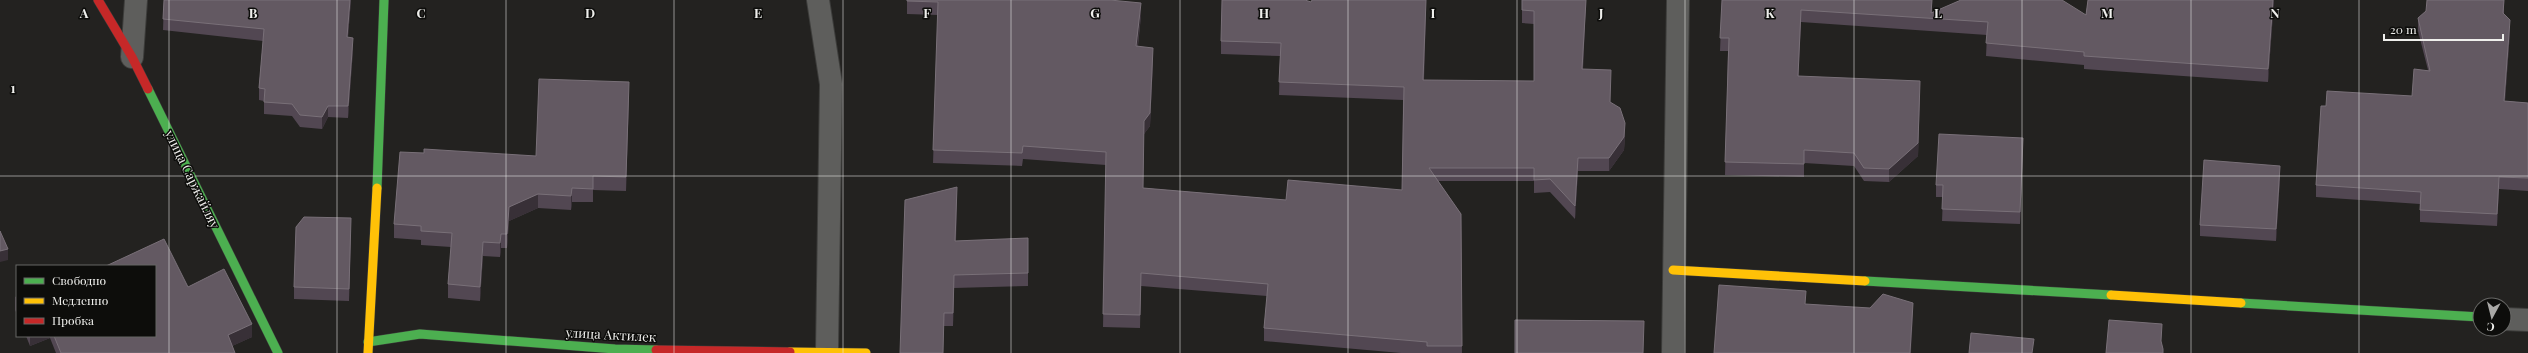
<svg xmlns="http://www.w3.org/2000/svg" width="2528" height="353" font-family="'Playfair Display',serif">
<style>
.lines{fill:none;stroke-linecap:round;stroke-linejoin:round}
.street-casing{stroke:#3d3d3b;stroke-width:24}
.fast-casing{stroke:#3d3d3b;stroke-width:10}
.slow-casing{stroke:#3d3d3b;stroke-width:10}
.jam-casing{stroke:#3d3d3b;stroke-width:10}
.street{stroke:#5e5e5c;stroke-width:22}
.fast{stroke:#4caf50;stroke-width:9}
.slow{stroke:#ffc107;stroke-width:9}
.jam{stroke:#c62828;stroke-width:9}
.wall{fill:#524752}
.shaded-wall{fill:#383037}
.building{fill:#635962;stroke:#797078}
.grid{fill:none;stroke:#efefec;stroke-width:1;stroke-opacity:0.55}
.labels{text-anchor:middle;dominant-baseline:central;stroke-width:3;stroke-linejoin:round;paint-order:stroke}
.street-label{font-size:13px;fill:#efefec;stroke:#0d0d0b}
.grid-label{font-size:13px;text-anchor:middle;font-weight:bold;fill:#efefec;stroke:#0d0d0b;stroke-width:3;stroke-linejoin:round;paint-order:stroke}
</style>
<rect width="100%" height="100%" fill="#232220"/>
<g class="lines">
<!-- street casing -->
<g class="street-casing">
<path id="street" d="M818,0L831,84L827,351
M132,57L136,0
M2504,319L2528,320
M1673,353L1678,0"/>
</g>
<!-- fast casing -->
<g class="fast-casing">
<path id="fast" d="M148,89L278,353
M377,188L384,0
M1865,281L2111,295
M2241,303L2480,317
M368,342L420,334L615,349L656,350"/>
</g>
<!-- slow casing -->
<g class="slow-casing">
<path id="slow" d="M1673,270L1865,281
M2111,295L2241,303
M790,352L866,353
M368,353L377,188"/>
</g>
<!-- jam casing -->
<g class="jam-casing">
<path id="jam" d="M98,0L132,57L148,89
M656,350L790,352"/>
</g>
<!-- street -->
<use href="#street" class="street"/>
<!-- fast -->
<use href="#fast" class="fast"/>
<!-- slow -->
<use href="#slow" class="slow"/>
<!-- jam -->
<use href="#jam" class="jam"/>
</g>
<!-- wall -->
<path class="wall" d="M164,0H351L348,37L353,50L348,118L328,117L322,129L300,127L292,116L264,114V101L259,100V88L263,41L163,30Z
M907,0L1141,16L1138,46L1153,61L1150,126L1144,134L1143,188L1286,200L1402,190L1403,100L1279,95L1280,56L1221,54V41L1311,2L1426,9L1424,80L1534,81V24L1522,23V0H1586L1583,70L1610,102L1625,136L1624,150L1609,171H1578L1575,219L1550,192L1534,193V181H1438L1461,214L1462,353H1401L1264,341V328L1267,296L1141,286L1140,328L1103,327L1106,165L1023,159L1022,166L933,163L938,15L907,14Z
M1722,0H1932V12L2086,15L2088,0H2274L2268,82L2084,69V65L1986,56L1987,35L1801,22L1798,76L1920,94L1918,156L1889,182L1864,181L1854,166L1804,163V177L1725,175L1728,51H1720Z
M2504,0V14L2510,32L2505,101L2528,103V191L2499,189L2497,226L2420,222V204L2316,197V185L2326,106L2412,96L2428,70L2418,31V18Z
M629,96L626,191L593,190V202H572L571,210L538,208L509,221L507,248H501L500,257L483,256L480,301L448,298V284L451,247L421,245V240L394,238V224L424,153L536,156Z
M2023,150L2020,224L1942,221L1943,197H1936V185Z
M2280,178L2276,241L2200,236V225Z
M957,200L956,241L1028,238V286L954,288L953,326H944L900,353Z
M351,230L349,301L294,299V287Z
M188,287L252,337L232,346L235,353H56L50,338L30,346L26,336H155Z
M17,296V314L15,310V297Z"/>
<!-- shaded-wall -->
<path class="shaded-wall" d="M350,0H351L347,49V37Z
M1426,0V9L1423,93V80Z
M1586,0L1582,82V69Z
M2273,0H2274L2268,82V69Z
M1141,3V16L1136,59V46Z
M1801,10V22L1798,89V76Z
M2510,20V32L2504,113V101Z
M353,38V50L348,118V106Z
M1153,48V61L1150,126L1144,134V121Z
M1920,81L1918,156L1889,182V169Z
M629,82V96L626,191V177Z
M328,106V117L322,129V117Z
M1625,123V136L1624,150L1609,171V158Z
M2023,138V150L2020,224V212Z
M1578,158V171L1575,219V206Z
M2280,166V178L2276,241V229Z
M2499,177V189L2497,226V214Z
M957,187V200L955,254V241Z
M572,188V202L571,210V196Z
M538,194V208L509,221L507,248V234L509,207Z
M351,218V230L349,301V289Z
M501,234V248L500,257V243Z
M483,242V256L480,301V287Z
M8,249V260L0,262V251Z
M954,275V288L953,326V313Z
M1913,303V315L1911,353H1910Z
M252,324V337L228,348V335Z
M30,336H50V338L30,346Z"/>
<!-- building -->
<path class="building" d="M164,0H350L347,37L353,38L348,106H328L322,117L300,115L292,104L264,102L265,89L259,88L264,29L163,19Z
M907,0H1110L1141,3L1136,46L1153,48L1150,113L1144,121L1143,188L1286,200L1288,180L1402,190L1404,87L1279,82L1281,43L1221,41L1222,0H1305L1311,2L1312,0H1426L1423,80L1534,81V11L1522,10V0H1586L1582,69L1611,70L1610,102L1620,108L1625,123L1624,137L1609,158H1578L1575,206L1550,179L1534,180V168H1429L1461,214L1462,346H1427V342L1264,328L1268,284L1141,273L1140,315L1103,314L1106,152L1023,146L1022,153L933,150L938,2L907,1Z
M1722,0H1932L1931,13L1961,0H2062L2086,15L2088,0H2273L2268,69L2084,56V52L1986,43L1988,22L1801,10L1798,76L1920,81L1918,143L1889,169L1864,168L1854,153L1804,150V164L1725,162L1729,38H1720Z
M2427,0H2504L2503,13L2510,20L2504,101L2528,103V178L2499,177L2497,214L2420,210L2421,192L2316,185L2321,106H2326L2327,91L2412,96L2414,69L2430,71L2418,18L2426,11Z
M539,79L629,82L626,177L593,176V189L572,188L571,196L538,194L509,207L507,234H501L500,243L483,242L480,287L448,284L452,233L421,231V226L394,224L400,152L424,153V149L536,156Z
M1939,134L2023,138L2020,212L1942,209L1943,185H1936Z
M2204,160L2280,166L2276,229L2200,225Z
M957,187L955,241L1028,238V273L954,275L953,313H944L943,353H900L905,200Z
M304,217L351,218L349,289L294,287L296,227Z
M0,231L8,249L0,251Z
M164,239L188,287L224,269L252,324L228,335L235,353H61L54,336H155V266H106Z
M1719,285L1806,291L1805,304L1870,308L1883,294L1913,303L1910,353H1714Z
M1515,320L1644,321L1643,353H1515Z
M2109,320L2162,324L2161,341L2163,349V353H2106Z
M1971,333L2034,339L2032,353H1969Z"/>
<!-- grid -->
<path class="grid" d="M169,0V353M337,0V353M506,0V353M674,0V353M843,0V353M1011,0V353M1180,0V353M1348,0V353M1517,0V353M1685,0V353M1854,0V353M2022,0V353M2191,0V353M2359,0V353M0,176H2528"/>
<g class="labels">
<!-- street labels -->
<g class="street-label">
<text transform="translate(193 179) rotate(64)">улица Саржайляу</text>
<text transform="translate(611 334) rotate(3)">улица Актилек</text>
</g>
</g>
<g class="grid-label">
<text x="84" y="18">A</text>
<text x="253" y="18">B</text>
<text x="421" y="18">C</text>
<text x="590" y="18">D</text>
<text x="758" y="18">E</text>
<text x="927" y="18">F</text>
<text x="1095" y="18">G</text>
<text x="1264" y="18">H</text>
<text x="1433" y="18">I</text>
<text x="1601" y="18">J</text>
<text x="1770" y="18">K</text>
<text x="1938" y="18">L</text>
<text x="2107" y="18">M</text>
<text x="2275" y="18">N</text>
<text x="13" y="93">1</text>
</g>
<!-- legend -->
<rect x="16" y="265" width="140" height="72" fill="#0d0d0b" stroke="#676765"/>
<rect x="24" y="278" width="20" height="6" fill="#4caf50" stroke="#676765"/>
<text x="52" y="285" font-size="12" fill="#efefec">Свободно</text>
<rect x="24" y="298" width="20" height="6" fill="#ffc107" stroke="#676765"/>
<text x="52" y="305" font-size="12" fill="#efefec">Медленно</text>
<rect x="24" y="318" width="20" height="6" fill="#c62828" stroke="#676765"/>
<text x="52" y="325" font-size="12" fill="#efefec">Пробка</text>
<!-- north arrow -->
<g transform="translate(2492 317) rotate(187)"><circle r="19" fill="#0d0d0b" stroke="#676765"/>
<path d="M0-3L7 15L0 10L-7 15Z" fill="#a8a7a5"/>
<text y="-6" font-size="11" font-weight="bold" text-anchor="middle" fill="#efefec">С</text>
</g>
<!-- scale -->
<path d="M2384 34v6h119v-6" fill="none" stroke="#efefec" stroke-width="2"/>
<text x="2390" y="34" font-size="12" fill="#efefec" stroke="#0d0d0b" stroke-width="3" paint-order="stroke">20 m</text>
</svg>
